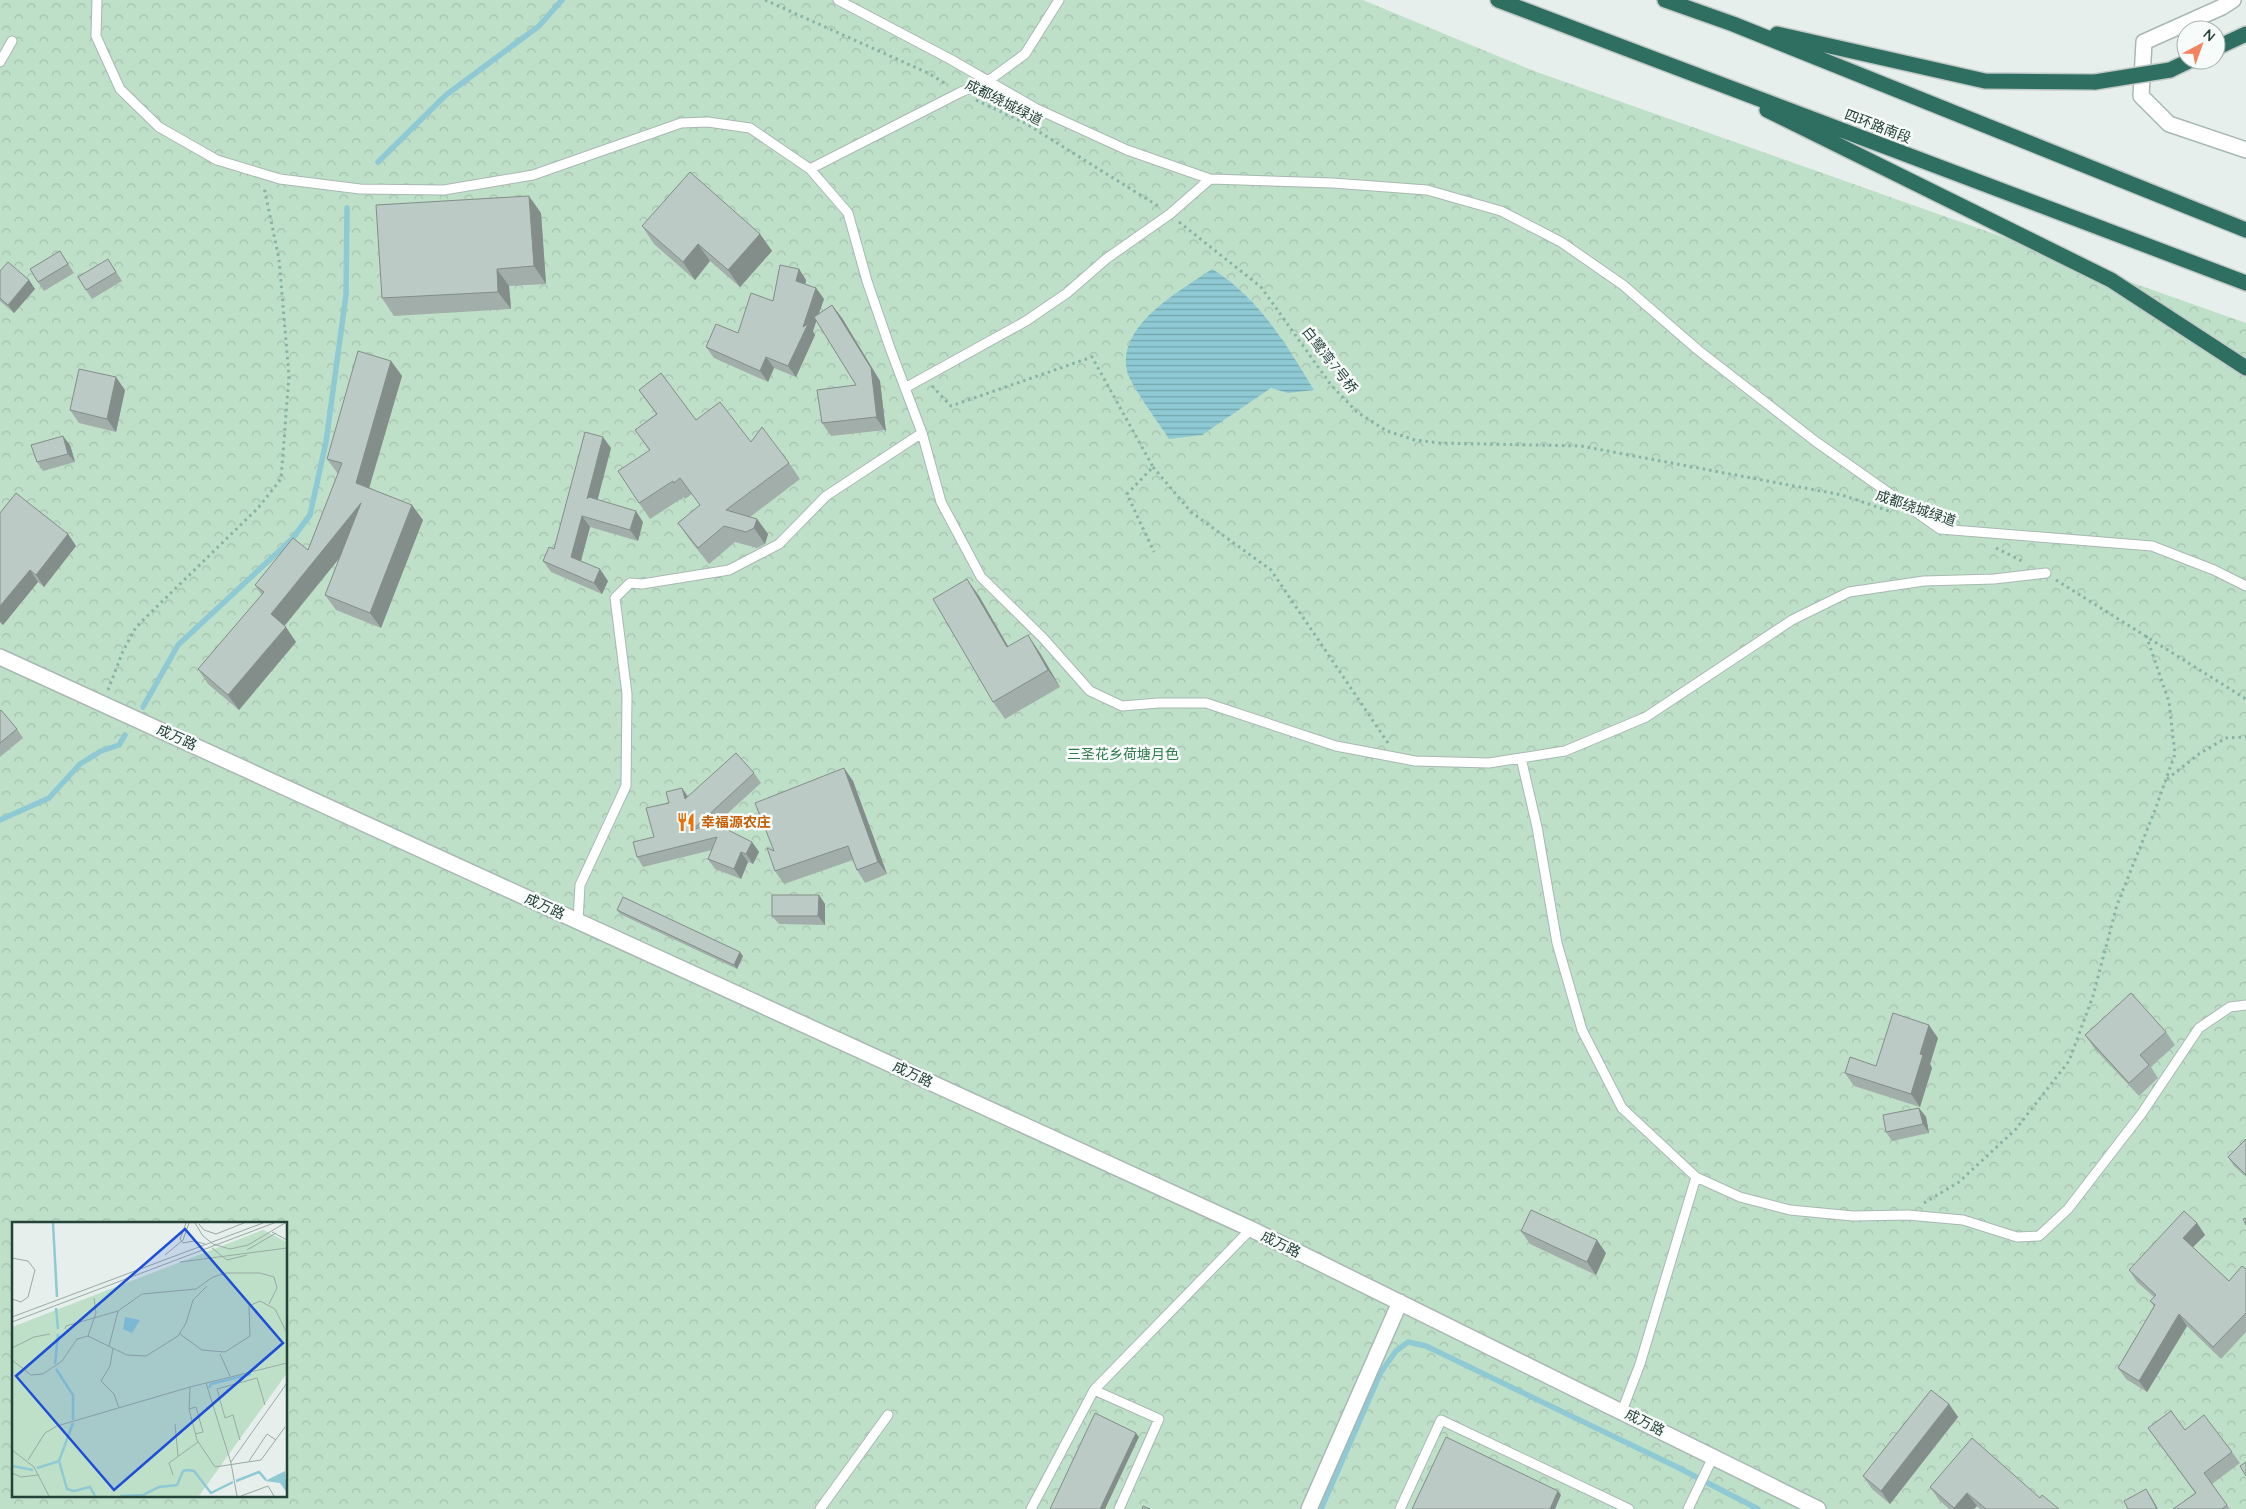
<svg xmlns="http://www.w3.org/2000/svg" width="2246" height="1509" font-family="Quicksand,'Noto Sans SC',sans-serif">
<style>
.park{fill:url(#park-crowns);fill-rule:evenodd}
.water{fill:url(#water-rules)}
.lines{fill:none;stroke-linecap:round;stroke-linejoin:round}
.stream{stroke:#8ec9d4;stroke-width:5.5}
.service-casing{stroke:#a8b8b2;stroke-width:11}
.minor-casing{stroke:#a8b8b2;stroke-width:18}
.motorway-casing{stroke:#c2cac8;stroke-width:18}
.path{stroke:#86b3a5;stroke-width:3;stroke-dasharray:2.5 4;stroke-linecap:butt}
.service{stroke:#fff;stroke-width:9}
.minor{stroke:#fff;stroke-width:15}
.motorway{stroke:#2f6f62;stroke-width:15}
.motorway-bridge-casing{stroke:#c2cac8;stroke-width:18;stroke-linecap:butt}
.motorway-bridge{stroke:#2f6f62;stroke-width:15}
.wall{fill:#a1aea9}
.shaded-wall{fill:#838d89}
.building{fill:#bbcac4;stroke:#838d89}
.labels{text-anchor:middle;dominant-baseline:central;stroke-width:5;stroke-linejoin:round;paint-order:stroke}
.street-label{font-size:14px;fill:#24423a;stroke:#f7fbf9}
.park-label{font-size:14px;fill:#2d7a4b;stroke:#f7fbf9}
.food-label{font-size:14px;font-weight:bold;fill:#c56008;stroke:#f7fbf9;text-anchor:start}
.inset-river{fill:none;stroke:#8ec9d4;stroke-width:2.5}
.inset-road{fill:none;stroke:#98aaa4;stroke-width:1}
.view{fill:#1d4ed8;fill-opacity:0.15;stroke:#1d4ed8;stroke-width:2.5}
.inset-edge{fill:none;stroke:#24423a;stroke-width:2.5}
</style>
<defs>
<pattern id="park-crowns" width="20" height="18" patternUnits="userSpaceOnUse" patternTransform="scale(1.25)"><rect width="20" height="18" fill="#bfe0c8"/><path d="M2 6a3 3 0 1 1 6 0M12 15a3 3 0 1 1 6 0" fill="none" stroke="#a4c1ad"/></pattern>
<pattern id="water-rules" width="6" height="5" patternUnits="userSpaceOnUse" patternTransform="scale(1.25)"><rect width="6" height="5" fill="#8ec9d4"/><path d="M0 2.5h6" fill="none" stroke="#74a5ad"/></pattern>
</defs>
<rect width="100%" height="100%" fill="#e6efeb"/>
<!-- park -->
<path class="park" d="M0,0H1363L1534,71L2246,323V1509H0ZM14,1223H286V1495H14Z"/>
<!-- water -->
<path class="water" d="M1212,269C1259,298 1286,344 1314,390L1288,393L1271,388L1202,435L1169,439C1161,426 1129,383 1127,371C1117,325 1180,291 1212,269Z"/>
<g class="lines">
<!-- stream -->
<path class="stream" d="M378,162L446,95L539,26L562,0
M143,707L178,645L292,539L310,515L326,442L346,295L347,208
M0,820L49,798L80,764L101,751L119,745L125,735
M1321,1509L1381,1372L1396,1351L1408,1342L1426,1346L1675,1466L1758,1509"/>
<!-- service casing -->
<g class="service-casing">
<path id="service" d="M97,0L96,36L120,89L159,127L217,160L280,179L360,189L444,190L533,175L681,123L708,122L750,128L810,169L848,213L867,281L890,348L922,433L941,502L981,577L1043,638L1090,691L1122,706L1158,703H1206L1336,746L1415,761L1489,763L1565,751L1646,717L1792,620L1849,592L1924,581L1994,579L2046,573
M838,0L950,59L1035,108L1127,150L1210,179L1333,183L1427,190L1501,211L1561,242L1623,285L1698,350L1815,441L1940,529L2152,546L2214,570L2246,586
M0,62L12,41
M810,169L961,92L988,81L1025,54L1059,0
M905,388L1026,321L1067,293L1106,259L1170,214L1210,179
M1521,758L1537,827L1557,943L1582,1030L1622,1108L1696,1177L1740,1197L1790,1210L1853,1216L1908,1215L1963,1220L2017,1237L2039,1236L2068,1209L2142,1113L2199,1028L2230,1007L2246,1005
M578,921L580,885L626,786L627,694L615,598L630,583L642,584L729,570L779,544L826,496L922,433
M1094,1390L1159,1419L1119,1509
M1622,1411L1640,1364L1696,1177
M820,1509L888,1415
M1031,1509L1094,1390L1251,1229
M1400,1509L1441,1420L1629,1509
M1688,1509L1713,1457"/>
</g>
<!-- minor casing -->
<g class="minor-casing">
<path id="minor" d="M2233,0L2222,7L2144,42L2141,96L2169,124L2246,150
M0,657L1251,1229L1818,1509
M1309,1509L1400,1302"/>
</g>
<!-- motorway casing -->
<g class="motorway-casing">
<path id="motorway" d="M1498,0L2246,283
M1665,0L1733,24L2246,230
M1777,34L1985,81L2095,82
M2216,48L2246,34
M2170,70L2191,60
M1767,110L2111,280L2246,368"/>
</g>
<!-- path -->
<path class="path" d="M765,0L928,73L948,85
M976,100L1025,123L1158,206
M1179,222L1261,287L1331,385L1357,412L1387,431L1415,440L1439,443L1581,446L1842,495L1889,511
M932,386L951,406L1092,357L1153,467L1127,494L1154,552
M1153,467L1191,512L1271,570L1388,743
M1996,548L2024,562
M2056,580L2246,699
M108,690L123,651L136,627L258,508L281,479L289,376L279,259L264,187
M2167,779L2199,754L2226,738L2246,737
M1924,1203L1959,1182L2016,1129L2069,1061L2093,996L2117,905L2155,810L2175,754L2169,702L2146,635"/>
<!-- service -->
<use href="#service" class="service"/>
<!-- minor -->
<use href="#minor" class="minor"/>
<!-- motorway -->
<use href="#motorway" class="motorway"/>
<!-- motorway-bridge casing -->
<g class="motorway-bridge-casing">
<path id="motorway-bridge" d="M2095,82L2170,70"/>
</g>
<!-- motorway-bridge -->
<use href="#motorway-bridge" class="motorway-bridge"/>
</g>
<!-- wall -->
<path class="wall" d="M541,213L546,284L509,286L511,309L394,316L382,298Z
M642,226L760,234L772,251L740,287L710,261L695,280L654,244Z
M60,251L74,273L44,291L38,282Z
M108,259L122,281L92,299L86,290Z
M799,269L806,280L805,284L816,288L824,299L818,314L832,305L842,318L880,381L886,432L885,430L831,436L822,423L856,385L816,320L813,331L815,335L796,377L774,368L768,382L714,358L706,347L738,333L773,301Z
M0,271L29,280L35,289L14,313L0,301Z
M391,361L402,376L369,489L423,520L381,628L336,610L325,595L340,557L284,626L296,642L239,710L208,684L198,669L262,595L255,585L308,550L338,474L327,459Z
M125,390L116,432L79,423L70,410Z
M639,390L696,420L751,442L789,463L800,479L750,517L757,519L768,534L765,544L757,548L735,542L709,564L689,539L678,523L700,505L692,494L685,499L684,497L650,519L639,503L649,450L635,430L656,414Z
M70,445L75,462L43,471L37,462Z
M611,448L597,500L643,522L638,541L590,527L581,561L608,581L602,594L551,572L543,561L554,549Z
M0,513L68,534L76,546L44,587L38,582L3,625L0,623Z
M979,596L1008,647L1040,653L1060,687L1005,719L993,702Z
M0,711L17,729L23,738L0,757Z
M844,768L853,781L887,874L865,883L857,870L853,860L784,884L775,871L774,851Z
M754,773L761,783L716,824L752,842L759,852L753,864L748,862L741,879L715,869L708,859L712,850L643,867L637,857L654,837L669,803Z
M819,895L825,904V925L779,924L772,916Z
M617,910L743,956L737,969L620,914Z
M2166,1032L2175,1045L2151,1067L2158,1078L2139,1096L2094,1048L2085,1035Z
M1938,1038L1930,1064L1932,1068L1920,1107L1854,1086L1845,1073L1876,1066Z
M1919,1108L1926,1117L1929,1133L1892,1141L1886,1132Z
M2246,1139V1177L2234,1166L2228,1157Z
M2197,1223L2205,1235L2193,1247L2229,1281L2246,1269V1332L2221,1359L2187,1326L2147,1392L2126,1379L2118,1368L2154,1306L2150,1301L2154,1297L2137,1282L2129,1270Z
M1521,1231L1606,1253L1596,1275L1530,1244Z
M1949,1404L1958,1417L1890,1504L1872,1489L1863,1476Z
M2148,1428L2185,1430L2232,1452L2240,1463L2212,1484L2230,1509H2173L2195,1493Z
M1930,1487L2040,1498L2059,1509H1980L1977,1506L1974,1509H1949L1939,1500Z"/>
<!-- shaded-wall -->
<path class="shaded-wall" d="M529,196L541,213L546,284L534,266Z
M760,234L772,251L740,287L728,270Z
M698,244L710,261L695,280L683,262Z
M497,269L509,286L511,309L498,292Z
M799,269L806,280L804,292L796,281Z
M29,280L35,289L14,313L8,305Z
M816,288L824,299L813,331L815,335L796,377L788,366Z
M832,305L842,318L880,381L886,432L877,419Z
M766,357L774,368L768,382L760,371Z
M391,361L402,376L366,498L356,483Z
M116,377L125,390L116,432L107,419Z
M63,436L70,445L75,462L68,454Z
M603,437L611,448L595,510L587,499Z
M361,503L372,518L282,629L271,614Z
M412,505L423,520L381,628L370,613Z
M636,511L643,522L638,541L630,530Z
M582,516L590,527L579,568L571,557Z
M757,519L768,534L765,544L754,528Z
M68,534L76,546L44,587L36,575Z
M600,569L608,581L602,594L594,583Z
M30,570L38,582L3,625L0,621V606Z
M967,579L979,596L1019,665L1007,647Z
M286,627L296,642L239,710L228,695Z
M1028,635L1040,653L1060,687L1048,670Z
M844,768L853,781L887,874L878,862Z
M682,788L689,798L685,799Z
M752,842L759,852L753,864L746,854Z
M741,852L748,862L741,879L734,869Z
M819,895L825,904V925L818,916Z
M740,952L743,956L737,969L734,965Z
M1929,1025L1938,1038L1930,1064L1932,1068L1920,1107L1911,1094L1920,1054Z
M1919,1108L1926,1117L1929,1133L1923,1124Z
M2197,1223L2205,1235L2191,1249L2183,1238Z
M1597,1240L1606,1253L1596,1275L1587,1262Z
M2179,1314L2187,1326L2147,1392L2139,1381Z
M1949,1404L1958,1417L1890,1504L1881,1491Z
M1136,1433L1139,1437L1105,1509H1100Z
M2146,1489L2153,1500L2158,1509H2157Z
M1558,1491L1561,1495L1555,1509H1550Z
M1967,1493L1977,1506L1974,1509H1954V1508Z"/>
<!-- building -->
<path class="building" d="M690,172L760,234L728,270L698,244L683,262L642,226Z
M529,196L534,266L497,269L498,292L382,298L376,205Z
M60,251L68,264L38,282L30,269Z
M108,259L116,272L86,290L78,277Z
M8,262L29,280L8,305L0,298V271Z
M780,265L799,269L796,281L816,288L803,327L808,324L788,366L766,357L760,371L706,347L716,324L738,333L751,293L773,301Z
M832,305L871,368L877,419L876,417L822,423L817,390L856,385L814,317Z
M358,351L391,361L356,483L412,505L370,613L325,595L361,503L271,614L286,627L228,695L198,669L264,592L255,585L293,538L308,550L342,463L327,459Z
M79,369L116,377L107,419L70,410Z
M661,373L696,420L720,402L751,442L762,427L789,463L726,510L757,519L754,528L746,532L724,526L698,548L678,523L700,505L680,478L674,483L673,481L639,503L618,471L650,450L635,430L657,414L639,390Z
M585,432L603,437L587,499L589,497L636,511L630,530L582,516L571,557L600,569L594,583L543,561L549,547L554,549Z
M63,436L68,454L37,462L31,445Z
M16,493L68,534L36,575L30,570L0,606V513Z
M967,579L1007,647L1028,635L1048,670L993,702L933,599Z
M1,710L17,729L0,743V711Z
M736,753L754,773L691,831L712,822L752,842L746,854L741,852L734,869L708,859L717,837L637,857L633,842L654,837L646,808L669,803L666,792L682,788L685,799Z
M844,768L878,862L857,870L848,846L775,871L767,848L774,851L755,803Z
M772,895H819L818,916H772Z
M623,897L740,952L734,965L617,910Z
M2131,993L2166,1032L2140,1055L2149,1065L2129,1083L2085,1035Z
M1893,1013L1929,1025L1920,1054L1923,1055L1911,1094L1845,1073L1850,1057L1876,1066Z
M1919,1108L1923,1124L1886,1132L1883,1115Z
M2246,1139V1175L2228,1157Z
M1531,1210L1597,1240L1587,1262L1521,1231Z
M2184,1211L2197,1223L2183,1238L2229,1281L2242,1266L2246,1269V1313L2213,1347L2179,1314L2139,1381L2118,1368L2155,1305L2150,1301L2156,1295L2129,1270Z
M2246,1218V1225L2243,1219Z
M1931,1390L1949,1404L1881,1491L1863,1476Z
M2171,1411L2185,1430L2204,1415L2232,1452L2204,1473L2227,1505L2222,1509H2173L2196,1493L2148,1428Z
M1095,1413L1136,1433L1100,1509H1050Z
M1446,1437L1558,1491L1550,1509H1412Z
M1972,1438L2040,1498L2042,1495L2059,1509H1986L1967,1493L1954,1508L1930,1487Z
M2246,1462V1476L2240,1466Z
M2146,1489L2157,1509H2128L2124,1501Z
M1143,1506L1150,1509H1142Z"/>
<!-- icons -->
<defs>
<g id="restaurant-bare" transform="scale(1.5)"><path d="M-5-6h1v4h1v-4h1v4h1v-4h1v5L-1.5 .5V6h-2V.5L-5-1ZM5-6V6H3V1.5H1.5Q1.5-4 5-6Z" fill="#e8710a" stroke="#f7fbf9" stroke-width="2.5" paint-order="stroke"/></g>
</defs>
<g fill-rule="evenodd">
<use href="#restaurant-bare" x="686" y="822"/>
</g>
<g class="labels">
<!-- street labels -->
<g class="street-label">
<text transform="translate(1004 102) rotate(27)">成都绕城绿道</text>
<text transform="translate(1878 126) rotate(21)">四环路南段</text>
<text transform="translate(1330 360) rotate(52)">白鹭湾·7号桥</text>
<text transform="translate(1916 508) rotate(19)">成都绕城绿道</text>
<text transform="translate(177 737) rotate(25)">成万路</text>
<text transform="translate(545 906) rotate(25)">成万路</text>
<text transform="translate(913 1074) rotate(25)">成万路</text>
<text transform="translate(1281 1244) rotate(26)">成万路</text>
<text transform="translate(1645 1422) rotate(27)">成万路</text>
</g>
<!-- park labels -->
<g class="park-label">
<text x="1123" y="754">三圣花乡荷塘月色</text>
</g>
<!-- food labels -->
<g class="food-label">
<text x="701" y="822">幸福源农庄</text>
</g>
</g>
<!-- overview -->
<g transform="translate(12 1222)">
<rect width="275" height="275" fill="#e6efeb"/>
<path d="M251,8L275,20V151L187,274H0V105Z" fill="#bfe0c8"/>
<path d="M113,95L128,98L120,111L111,107ZM273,249L275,271L268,261L253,259Z" fill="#8ec9d4"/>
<path class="inset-river" d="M41,1L45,75M44,86L46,107M43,142L46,112M44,147L61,173V198M197,166L199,162L239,152M47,239L61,201M0,244L21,248M25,246L47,239L55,267L62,269L78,265L83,274M224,259L247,250L254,258M108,274L131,273L147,265L165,263L171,249L176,248L182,249L199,271L221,260"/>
<path class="inset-road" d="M174,1L168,17L171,21L182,19L193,22M183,1L191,14L201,22L218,27L236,23L273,1M187,2L192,8L204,12L232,1M260,10L275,18M200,26L215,38L235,33M235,28L264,11M153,33L171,18L177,1M0,36L16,39L23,48L16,75L9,80L0,77M168,40L275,26M0,95L251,1M0,100L262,1M53,107L54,104L106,89L130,72L184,67L201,55L214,51H248L262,55L265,66L257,82M168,112L190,128L213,130L238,114L237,84L248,79L263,87L275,111M76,114L84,91L82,76M97,124L106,89M0,126L22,115L38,112M101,126L98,144L89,159L102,172L107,186M208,132L218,154M0,138L19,153L31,152L50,139L65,117L76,114L115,133L134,134L166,114L174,101L181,78L195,64M194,161L219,241L225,274M178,165L177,187L185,218L203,245L249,238L273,205M177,187L184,185L191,210L183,212M163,202L166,234M228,218L221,193L213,196L205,167L245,156L253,183M0,228L22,245L37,274M16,238L33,211L45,204L178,165L275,141M237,239L255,212L264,218M219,240L275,161M0,251L9,255L26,253M161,253L157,241L186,220M229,274L256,264L262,274"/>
<path class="view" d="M173,7L271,121L102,268L4,154Z"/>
<rect width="275" height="275" class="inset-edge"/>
</g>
<!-- north arrow -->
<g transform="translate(2201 45) rotate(41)"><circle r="24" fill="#f7fbf9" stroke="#a3b1ad"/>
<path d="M0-4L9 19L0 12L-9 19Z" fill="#f4845f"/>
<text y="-8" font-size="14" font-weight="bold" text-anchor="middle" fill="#24423a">N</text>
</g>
</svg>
